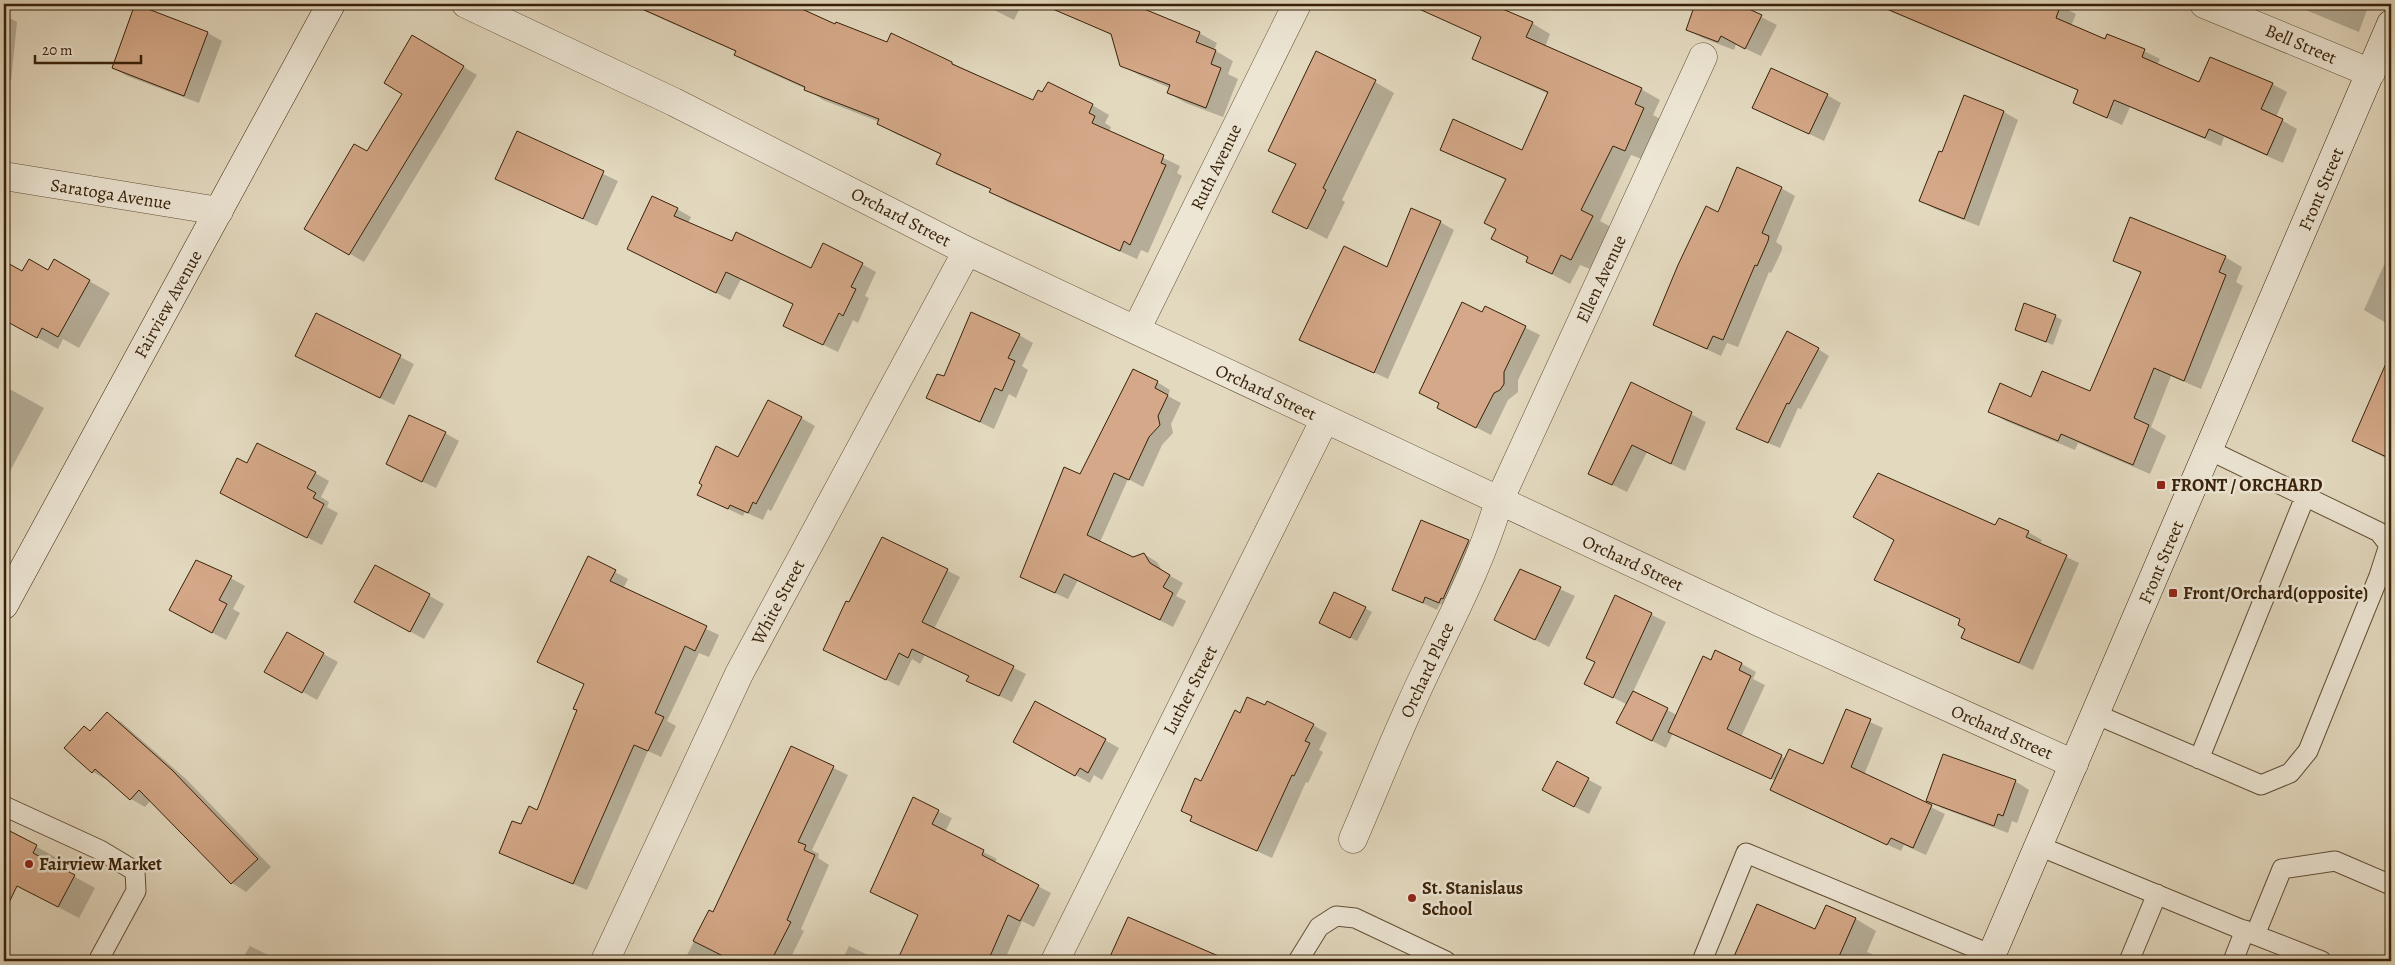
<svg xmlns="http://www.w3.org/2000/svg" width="2395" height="965" font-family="Alegreya,serif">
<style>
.shadow{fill:#0003}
.building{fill:#d4a888;stroke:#372108}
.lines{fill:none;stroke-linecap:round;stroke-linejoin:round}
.lane-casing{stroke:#624f36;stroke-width:21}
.street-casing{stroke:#624f36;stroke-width:29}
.secondary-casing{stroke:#372108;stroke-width:29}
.lane{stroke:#ede6d5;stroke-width:19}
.street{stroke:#ede6d5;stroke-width:28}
.secondary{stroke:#ede6d5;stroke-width:28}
.poi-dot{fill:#8f2418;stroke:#ede6d5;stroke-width:2}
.labels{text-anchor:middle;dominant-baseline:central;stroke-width:5;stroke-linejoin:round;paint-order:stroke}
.street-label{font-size:18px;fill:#372108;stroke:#ede6d5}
.poi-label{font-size:18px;font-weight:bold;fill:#372108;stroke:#ede6d5;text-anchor:start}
</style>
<rect width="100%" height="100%" fill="#e3d9bf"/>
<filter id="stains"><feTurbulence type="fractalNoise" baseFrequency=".004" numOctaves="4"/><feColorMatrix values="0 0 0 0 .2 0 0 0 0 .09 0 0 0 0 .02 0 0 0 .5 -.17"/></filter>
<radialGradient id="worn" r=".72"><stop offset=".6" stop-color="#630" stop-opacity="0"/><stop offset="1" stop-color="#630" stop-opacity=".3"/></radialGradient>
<!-- shadow -->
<path class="shadow" d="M620,4H788L836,26L952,63L1034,102L1092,105L1109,115L1105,123L1111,127L1109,132L1180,166L1177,173L1182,176L1148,253L1141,250L1137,259L1008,202L991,192L992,190L955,174L938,164L942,155L896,134L879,124L880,122L823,100L806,89L753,65L736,55L737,52L633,6L632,9Z
M982,4H1022L1014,20Z
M1081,4H1150L1147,11L1199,33L1217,43L1214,50L1233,61L1228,74L1238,79L1223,117L1186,103L1168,93L1170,88L1139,75L1121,65L1113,36L1075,17Z
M1460,4H1488L1532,23L1550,34L1545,47L1641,89L1660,100L1653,115L1662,120L1644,160L1631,155L1600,221L1611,227L1590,269L1580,265L1570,284L1527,261L1529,258L1511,249L1497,229L1506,180L1441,150L1523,151L1548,94L1473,58L1482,38L1452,22Z
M1697,4H1747L1745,9L1777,25L1761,56L1736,44L1734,50L1703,38L1687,30Z
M1873,4H2056L2076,14L2071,26L2105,41L2144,51L2160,59L2157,65L2199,84H2272L2287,92L2276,117L2297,129L2283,163L2224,137L2221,146L2130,107L2122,125L2074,103L2079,91Z
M2291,4H2369L2359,32Z
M136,6L208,33L222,41L199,103L127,76L113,68Z
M4,15L17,22L11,81H4Z
M412,37L477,75L364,262L306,228L368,153L403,93Z
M1375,82L1394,93L1342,200L1345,202L1327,239L1274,211L1297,165L1269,150Z
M1827,95L1841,103L1824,141L1754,108Z
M1964,97L2004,112L2018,120L1979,226L1935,209L1921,201L1943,154Z
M517,133L618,181L597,226L497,178Z
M1781,188L1795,196L1776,242L1782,246V250L1771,273L1769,272L1738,347L1727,343L1721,356L1654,325L1718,214Z
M677,209L691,217L688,223L732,243L812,269L862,264L876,272L865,296L869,298L858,323L853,320L838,352L784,326L794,305L741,279L730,300L643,256Z
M1440,222L1454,230L1388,379L1353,363V365L1301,339Z
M2225,257L2242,267L2236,282L2243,286L2201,389L2171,376L2151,427L2166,436L2150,474L2078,443L2075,450L2006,421L1989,411L2032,398L2090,393L2142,274L2114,260Z
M54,261L110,293L79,348L63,339L58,349L4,319V263L22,273L48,271Z
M2384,265L2391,268V326L2364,310Z
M1486,308L1540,335L1518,380V392L1508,400L1491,435L1438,408L1440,404L1420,393Z
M317,314L414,364L394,405L310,363Z
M2055,316L2062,320L2053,345L2016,330Z
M1019,335L1033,343L1022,366L1028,370L1016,398L1009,394L994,429L928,398L944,378Z
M1818,349L1829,356L1801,409L1798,408L1780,448L1749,435Z
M2391,355V461L2353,441Z
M1157,382L1170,390L1168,396L1181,403L1171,424L1173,433L1162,445L1143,487L1128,479L1100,542L1133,558L1144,554L1157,562L1163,572L1183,583L1176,596L1186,601L1173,627L1078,580L1068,599L1035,584L1081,476Z
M1632,384L1706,422L1685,471L1647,452L1627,492L1590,474Z
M4,386L44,408L9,473L4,470Z
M801,418L815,426L771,511L768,509L763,520L745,512L743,516L698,495L739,458Z
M445,433L459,441L436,488L402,472Z
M248,465L315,473L329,481L321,497L329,502L327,507L338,513L322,545L236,501Z
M1996,527L2028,532L2042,540L2040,544L2079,563L2033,670L1963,638L1966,629L1961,620L1876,579Z
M882,538L960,577L934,629L1026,674L1012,702L968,681L970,677L925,655L920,664L912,659L899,686L824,650Z
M1468,542L1482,550L1454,610L1440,604L1437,610L1394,589Z
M589,558L628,579L623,589L719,635L709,657L699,653L667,721L676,726L661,757L648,751L587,890L501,853L538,811L578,710L585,685L551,668Z
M202,562L245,586L233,609L240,613L226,640L185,618Z
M376,566L444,604L424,639L370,610Z
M1521,571L1575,596L1549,647L1510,627Z
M1616,597L1666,622L1633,692L1677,715L1712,662L1742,664L1756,672L1753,679L1765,685L1741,737L1786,759L1823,766L1847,711L1883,728L1864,775L1945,814L1926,855L1904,845L1901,851L1785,797L1776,781L1673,733L1666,748L1632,731L1628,705L1586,684L1596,662Z
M1365,608L1372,612L1357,641L1327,626Z
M287,634L338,662L317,700L266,671Z
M107,714L121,722L186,779L271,867L246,892L232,883L151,800L145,807L131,799L108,778L107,780L93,772L84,728L92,732Z
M1240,714L1313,725L1327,733L1319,750L1323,752L1308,783L1306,782L1272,858L1192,821L1201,782Z
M1105,740L1119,748L1102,780L1094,775L1090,783L1028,749Z
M792,748L848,775L812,850L819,854L818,858L829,865L801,929L804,931L789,961H684L709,912L714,914Z
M1557,763L1602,787L1589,814L1557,798Z
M2015,781L2029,790L2017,823L2012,821L2008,833L1942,808L1928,800Z
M913,799L952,818L945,832L997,859L994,863L1051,893L1034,927L1022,921L1004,961H899L919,915L872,892Z
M4,829L57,858L53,865L95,888L79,918L4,879Z
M1758,905L1816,931L1856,919L1876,931L1867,952L1888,961H1734Z
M1129,918L1217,959L1216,961H1109Z
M250,946L278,960L279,961H241Z
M849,946L881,961H842Z"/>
<!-- building -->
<path class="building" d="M135,4L208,32L184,96L112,68Z
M631,4H791L835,24L836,22L887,42L891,33L952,62V64L1033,100L1038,90L1042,92L1048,82L1093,104L1089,113L1095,116L1092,123L1164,155L1161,163L1166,165L1130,245L1124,241L1120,251L989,192L991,189L936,164L941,154L877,124L879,119L804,90L805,87L734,55L736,51Z
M1041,4H1132L1200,32L1196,42L1216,50L1211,64L1221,68L1206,108L1167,93L1170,85L1120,66L1111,34Z
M1408,4H1491L1533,22L1526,37L1642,88L1635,104L1644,108L1625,151L1613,146L1581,210L1593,216L1571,260L1561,255L1552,274L1526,262L1528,257L1491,239L1496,229L1484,223L1506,179L1440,150L1453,119L1522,150L1548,92L1472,59L1481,37Z
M1695,4H1738L1762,15L1745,49L1721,36L1718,42L1686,30Z
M1875,4H2061L2056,18L2105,39L2107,34L2145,49L2142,57L2199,82L2210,57L2273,83L2261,109L2283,119L2267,155L2209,129L2205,138L2114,100L2107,118L2073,103L2078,90Z
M412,35L464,66L349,255L304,229L354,144L367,151L402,94L384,83Z
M1316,51L1376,80L1323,188L1326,190L1307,229L1272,212L1296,164L1268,151Z
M1771,68L1828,94L1809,134L1752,108Z
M1964,95L2004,111L1964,219L1919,201L1939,151L1942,152Z
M517,131L604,171L583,219L495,179Z
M1737,167L1782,187L1762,233L1769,236L1768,241L1757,266L1755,265L1723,340L1713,336L1707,349L1653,325L1678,265L1706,206L1718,212Z
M652,196L678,208L674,216L732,241L736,232L811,268L823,243L863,263L851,287L856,289L843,316L839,313L823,345L783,326L793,304L726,272L716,293L627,249Z
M1411,208L1441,221L1374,373L1299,340L1344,246L1387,267Z
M2130,217L2226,256L2219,272L2226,275L2184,381L2154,368L2134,418L2149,425L2133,465L2061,434L2058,441L1988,412L2000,383L2031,397L2042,371L2090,391L2141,272L2113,261Z
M29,259L48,270L54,259L90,280L58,337L42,328L37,338L4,320V261L22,271Z
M1462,302L1482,312L1485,306L1526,326L1504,372V384L1500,390L1494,393L1476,428L1437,408L1439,403L1419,393Z
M2024,303L2056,315L2046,342L2015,330Z
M971,312L1020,334L1008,358L1015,361L1002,391L995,388L980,422L926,398L937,374L944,376Z
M316,313L401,355L380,398L295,356Z
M1787,331L1819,348L1789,404L1787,403L1768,443L1736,429Z
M2391,352V459L2352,441Z
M1133,369L1158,381L1155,388L1168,395L1158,416L1160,425L1149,437L1129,480L1114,473L1087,535L1133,557L1144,553L1150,563L1170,575L1163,587L1173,593L1160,620L1064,574L1055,593L1020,577L1064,467L1080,474Z
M1631,382L1692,412L1671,464L1632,445L1612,485L1588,474Z
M768,400L802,417L756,504L753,502L748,513L730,505L728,509L697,495L702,485L699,483L716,446L738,457Z
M409,415L446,432L422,482L386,464Z
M257,443L316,472L307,488L316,493L313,498L324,504L307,538L220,493L237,458L247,463Z
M1878,473L1995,525L1999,518L2029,531L2026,537L2067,555L2019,663L1961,638L1965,629L1958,625L1960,619L1874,580L1894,540L1853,517Z
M1421,520L1469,540L1443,599L1441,598L1439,603L1425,597L1423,603L1392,590Z
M882,537L948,569L922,622L1014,666L999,696L966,681L969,676L912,649L908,658L899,653L886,680L823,650L846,601L849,602Z
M588,556L616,570L610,581L707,626L695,651L685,646L655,713L664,717L648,751L634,745L573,884L499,853L512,821L521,824L529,806L537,810L577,710L573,709L584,684L537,662Z
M196,560L232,576L219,600L227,604L212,633L169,610Z
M375,565L430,594L410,632L354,602Z
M1520,569L1561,587L1535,640L1494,620Z
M1334,592L1366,607L1350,638L1319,623Z
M1615,595L1652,613L1613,698L1584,684L1595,662L1586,658Z
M287,632L324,653L302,693L264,672Z
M1715,650L1742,663L1739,670L1751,676L1727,729L1782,755L1771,779L1668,732L1703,656L1711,660Z
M1633,691L1668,708L1652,741L1616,723Z
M1247,697L1265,705L1267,701L1314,724L1305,741L1310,743L1294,776L1292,775L1257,851L1190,821L1192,816L1181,811L1195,778L1201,781L1235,710L1240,713Z
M1035,701L1106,739L1088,773L1080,768L1075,776L1013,742Z
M1846,709L1871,719L1851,767L1932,805L1913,848L1891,838L1887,845L1770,790L1789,749L1823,764Z
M107,712L172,770L258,859L231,884L139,790L130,800L95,769L92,773L64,748L84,726L90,731Z
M791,746L834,766L798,842L806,845L804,850L815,855L787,920L791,922L771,961H733L693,941L709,910L713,912Z
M1943,754L2016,780L2003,816L1998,814L1994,826L1926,801Z
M1557,761L1589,778L1574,807L1542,790Z
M913,797L939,810L932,824L984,850L982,855L1039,885L1020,921L1008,915L988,961H897L918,915L870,892Z
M4,828L37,845L33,853L75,875L58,907L17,886L4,913Z
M1757,904L1815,929L1826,905L1856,918L1837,961H1732Z
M1128,917L1230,961H1108Z"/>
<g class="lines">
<!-- lane casing -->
<g class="lane-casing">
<path id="lane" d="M2095,714L2261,785L2290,773L2308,751L2379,576L2389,545L2379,532L2209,450
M2199,759L2305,497
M4,806L100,850L135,871L136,891L98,961
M2039,846L2255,935L2282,869L2335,861L2391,885
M2255,935L2322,961
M1298,961L1319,927L1336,916L1355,918L1446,961
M1702,961L1746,853L1992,955
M2129,961L2157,894
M2233,961L2245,930"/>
</g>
<!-- street casing -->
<g class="street-casing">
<path id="street" d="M466,4L674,102L967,251L1761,623L2074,764
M2204,4L2371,73
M4,176L219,211
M1136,330L1297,4
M1353,839C1372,795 1390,750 1410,706C1440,638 1478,573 1499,501L1703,57
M605,961L739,674L967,251
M1055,961L1325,419"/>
</g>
<!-- secondary casing -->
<g class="secondary-casing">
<path id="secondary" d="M4,605L331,4
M1989,961L2391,24"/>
</g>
<!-- lane -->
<use href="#lane" class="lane"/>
<!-- street -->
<use href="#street" class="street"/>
<!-- secondary -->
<use href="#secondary" class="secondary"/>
</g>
<!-- markers -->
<g class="poi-dot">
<rect x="2156" y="480" width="10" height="10" rx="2.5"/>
<rect x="2168" y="588" width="10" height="10" rx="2.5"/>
<circle cx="29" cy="864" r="5"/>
<circle cx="1412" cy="898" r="5"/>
</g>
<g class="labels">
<!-- street labels -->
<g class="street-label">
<text transform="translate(2301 44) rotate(23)">Bell Street</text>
<text transform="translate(1216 167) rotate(-64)">Ruth Avenue</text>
<text transform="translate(2321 189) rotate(-67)">Front Street</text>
<text transform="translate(111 194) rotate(9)">Saratoga Avenue</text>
<text transform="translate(901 217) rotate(27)">Orchard Street</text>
<text transform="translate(1601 279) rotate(-65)">Ellen Avenue</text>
<text transform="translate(168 304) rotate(-61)">Fairview Avenue</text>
<text transform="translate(1266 392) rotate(25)">Orchard Street</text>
<text transform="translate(2161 562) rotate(-67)">Front Street</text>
<text transform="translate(1633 563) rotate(25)">Orchard Street</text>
<text transform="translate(778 602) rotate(-62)">White Street</text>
<text transform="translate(1427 670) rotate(-65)">Orchard Place</text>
<text transform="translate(1190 690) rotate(-63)">Luther Street</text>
<text transform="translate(2002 732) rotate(24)">Orchard Street</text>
</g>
<!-- poi labels -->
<g class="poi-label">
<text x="2171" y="485">FRONT / ORCHARD</text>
<text x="2183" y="593">Front/Orchard(opposite)</text>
<text x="39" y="864">Fairview Market</text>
<text x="1422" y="888">St. Stanislaus<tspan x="1422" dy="21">School</tspan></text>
</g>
</g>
<!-- margin -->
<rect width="2395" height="965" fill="none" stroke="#e3d9bf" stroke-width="20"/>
<rect x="5" y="5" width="2385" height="955" fill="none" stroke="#372108" stroke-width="2.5"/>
<rect x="10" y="10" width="2375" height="945" fill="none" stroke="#372108"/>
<!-- scale -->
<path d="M35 55v8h106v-8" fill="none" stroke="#372108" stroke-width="2.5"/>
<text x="42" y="55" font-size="15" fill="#372108" stroke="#ede6d5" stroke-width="4" paint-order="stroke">20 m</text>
<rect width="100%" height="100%" filter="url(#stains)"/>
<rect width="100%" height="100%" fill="url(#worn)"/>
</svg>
